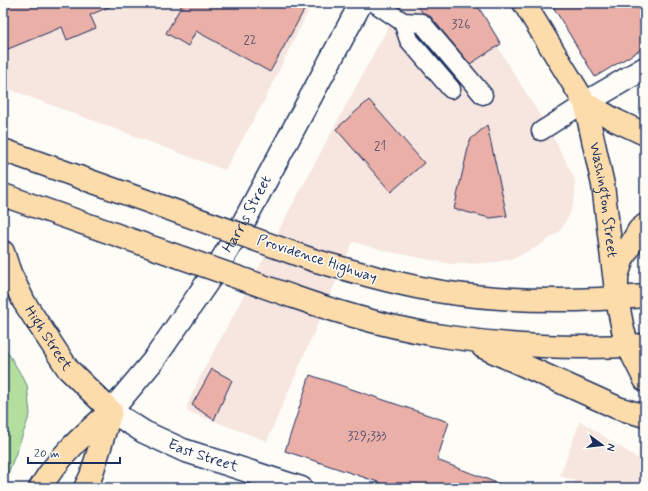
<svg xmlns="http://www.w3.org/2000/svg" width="648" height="491" font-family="Mynerve,sans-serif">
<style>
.built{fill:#f7e5df}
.green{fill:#b2df9d;stroke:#66877e}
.building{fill:#eaafa7;stroke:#1b2f5e}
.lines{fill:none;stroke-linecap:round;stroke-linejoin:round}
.service-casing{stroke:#1b2f5e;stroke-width:21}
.minor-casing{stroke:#1b2f5e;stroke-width:25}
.tertiary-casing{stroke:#1b2f5e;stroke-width:25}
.secondary-casing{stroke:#1b2f5e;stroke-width:25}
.primary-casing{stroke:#1b2f5e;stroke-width:25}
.trunk-casing{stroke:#1b2f5e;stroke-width:25}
.service{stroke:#fdfcf7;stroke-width:18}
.minor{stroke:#fdfcf7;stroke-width:22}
.tertiary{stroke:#fdfcf7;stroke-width:22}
.secondary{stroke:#fdfcf7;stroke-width:22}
.primary{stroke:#fddcac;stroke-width:22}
.trunk{stroke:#fddcac;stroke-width:22}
.trunk-bridge-casing{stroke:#1b2f5e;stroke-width:25;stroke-linecap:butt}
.trunk-bridge{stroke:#fddcac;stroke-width:22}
.labels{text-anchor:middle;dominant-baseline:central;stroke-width:3;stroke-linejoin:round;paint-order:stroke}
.number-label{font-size:13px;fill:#4f4f70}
.street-label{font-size:15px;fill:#1b2f5e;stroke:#fdfcf7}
</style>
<rect width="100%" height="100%" fill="#fdfcf7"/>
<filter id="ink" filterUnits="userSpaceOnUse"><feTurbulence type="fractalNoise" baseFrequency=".025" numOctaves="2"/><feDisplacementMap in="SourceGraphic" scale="8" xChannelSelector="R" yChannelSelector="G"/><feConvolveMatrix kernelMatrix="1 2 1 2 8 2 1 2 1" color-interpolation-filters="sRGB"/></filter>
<g filter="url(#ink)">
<!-- built -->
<path class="built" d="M3,3H312L263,103L225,170L3,87Z
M401,3H471L557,144L575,180V197L569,216L559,232L540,245L515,258L490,263L451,264L391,252L353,242L267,441L187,411V406L200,377Z
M580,421L645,463V488H573L575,480L560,476Z"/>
<!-- green -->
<path class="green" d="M3,344L27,385L30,414L16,453L3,486Z"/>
<!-- building -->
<path class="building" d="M3,3H118L90,15L96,28L67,40L62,27L3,51Z
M183,3H308L270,72L196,31L188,46L166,33Z
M415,3H476L501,44L470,64L430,16L423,13Z
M551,3H645V47L595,77Z
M369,100L424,163L391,192L336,129Z
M487,125L507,216L490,218L454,209L470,140Z
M212,369L232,380L214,420L192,405Z
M310,375L449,422L437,460L505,486V488H396L285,451Z"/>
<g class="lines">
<!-- service casing -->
<g class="service-casing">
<path id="service" d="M375,3L403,22L422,23L483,95
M403,22L409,40L451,89
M541,131L585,103"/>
</g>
<!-- minor casing -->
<g class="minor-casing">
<path id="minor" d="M585,103L645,68"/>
</g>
<!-- tertiary casing -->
<g class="tertiary-casing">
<g id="tertiary">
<path id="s1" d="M111,411L144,432L183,450L301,488"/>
</g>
</g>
<!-- secondary casing -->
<g class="secondary-casing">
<g id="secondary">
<path id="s2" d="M111,411L153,361L215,271L240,229L361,3"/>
</g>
</g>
<!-- primary casing -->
<g class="primary-casing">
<g id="primary">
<path id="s3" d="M524,3L585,103L603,185L617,299"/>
<path d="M585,103L617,121L645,134"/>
<path d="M645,225L639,230L623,258L617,276V299L623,330L628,346L645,380"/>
<path id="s4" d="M3,252L10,273L24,302L68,369L111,411"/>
<path d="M40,488C58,457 84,434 111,411"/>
<path d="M85,488L91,476L111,411"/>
</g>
</g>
<!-- trunk casing -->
<g class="trunk-casing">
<path id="trunk" d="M313,260C356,272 399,285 443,292C509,302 578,302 645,296
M291,296C342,314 394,329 449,337C513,347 580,349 645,345
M483,347L618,408L645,416"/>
</g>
<!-- service -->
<use href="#service" class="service"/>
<!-- minor -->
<use href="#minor" class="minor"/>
<!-- tertiary -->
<use href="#tertiary" class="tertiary"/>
<!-- secondary -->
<use href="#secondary" class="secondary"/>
<!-- primary -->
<use href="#primary" class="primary"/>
<!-- trunk -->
<use href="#trunk" class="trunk"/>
<!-- trunk-bridge casing -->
<g class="trunk-bridge-casing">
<path id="trunk-bridge" d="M3,150L313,260
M3,195L291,296"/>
</g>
<!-- trunk-bridge -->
<use href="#trunk-bridge" class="trunk-bridge"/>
</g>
</g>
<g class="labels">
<!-- number labels -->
<g class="number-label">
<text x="461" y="24">326</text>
<text x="250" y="40">22</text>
<text x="380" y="146">21</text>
<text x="367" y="436">329;333</text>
</g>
<!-- street labels -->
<g class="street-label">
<text stroke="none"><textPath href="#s3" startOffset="216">Washington Street</textPath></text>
<text stroke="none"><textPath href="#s2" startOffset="240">Harris Street</textPath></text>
<text transform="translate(317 259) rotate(18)">Providence Highway</text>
<text stroke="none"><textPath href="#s4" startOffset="98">High Street</textPath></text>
<text stroke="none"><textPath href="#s1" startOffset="103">East Street</textPath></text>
</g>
</g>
<!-- margin -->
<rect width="648" height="491" fill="none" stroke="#fdfcf7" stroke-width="16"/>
<rect x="8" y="8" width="632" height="475" fill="none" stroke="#1b2f5e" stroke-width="1.5" filter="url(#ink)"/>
<!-- north arrow -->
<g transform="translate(602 445) rotate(105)" stroke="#fdfcf7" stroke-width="3" paint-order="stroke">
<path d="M0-3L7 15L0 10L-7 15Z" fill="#1b2f5e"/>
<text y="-6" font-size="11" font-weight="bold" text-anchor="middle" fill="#1b2f5e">N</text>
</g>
<!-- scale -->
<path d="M28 457v6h92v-6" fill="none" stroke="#1b2f5e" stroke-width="2"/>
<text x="34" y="457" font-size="12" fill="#1b2f5e" stroke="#fdfcf7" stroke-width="3" paint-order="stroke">20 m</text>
</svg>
